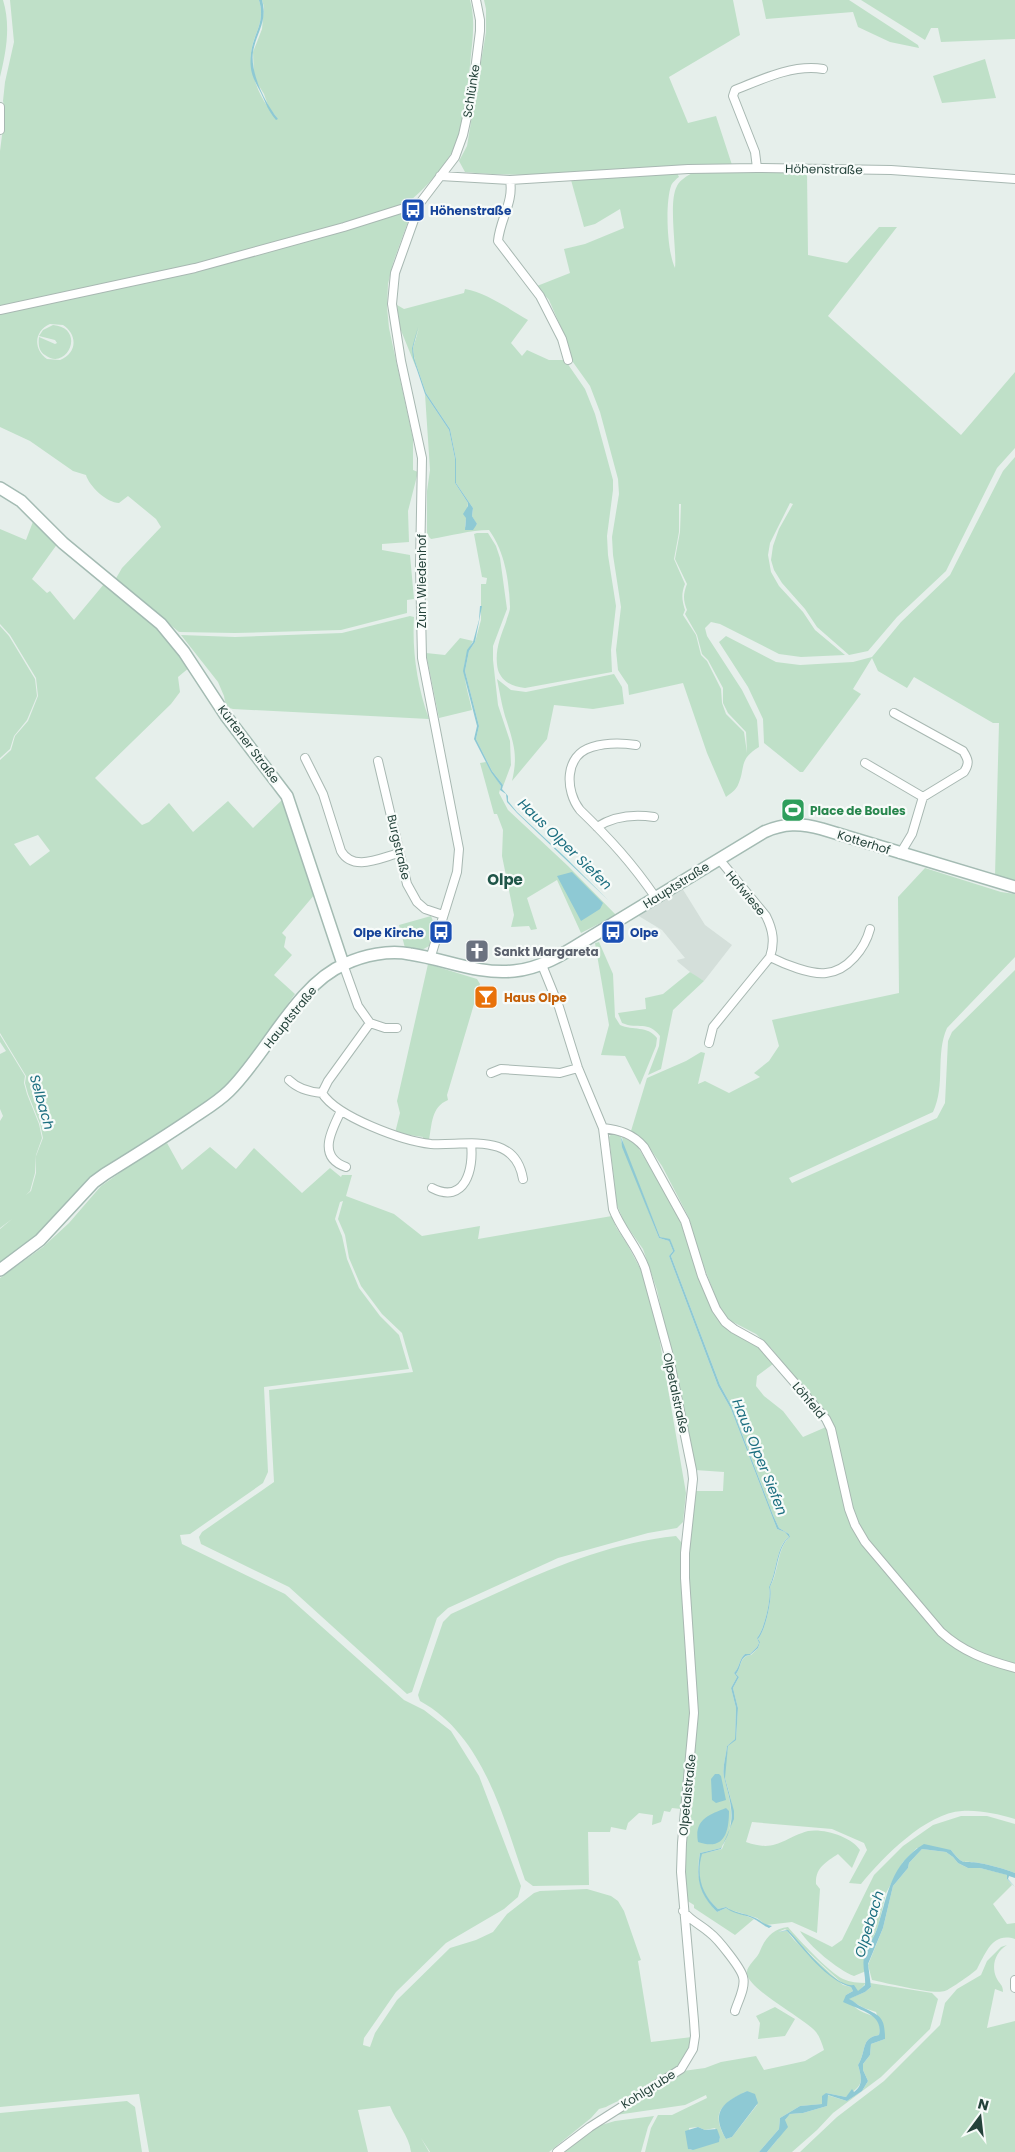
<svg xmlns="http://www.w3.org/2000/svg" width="1015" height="2152" font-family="Poppins,sans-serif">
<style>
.built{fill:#d4dfda}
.green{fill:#bfe0c8;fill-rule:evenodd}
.water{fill:#8ec9d4}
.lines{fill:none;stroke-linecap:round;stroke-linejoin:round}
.street-casing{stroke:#a8b8b2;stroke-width:10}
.secondary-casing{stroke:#a4bbb3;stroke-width:14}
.street{stroke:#fff;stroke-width:8}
.secondary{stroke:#fff;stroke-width:11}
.labels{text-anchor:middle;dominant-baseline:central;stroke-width:4.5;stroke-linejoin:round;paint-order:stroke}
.street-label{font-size:12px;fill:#24423a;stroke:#f7fbf9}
.transit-label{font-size:12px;font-weight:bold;fill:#164399;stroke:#f7fbf9;text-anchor:start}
.leisure-label{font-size:12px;font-weight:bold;fill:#27864d;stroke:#f7fbf9;text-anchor:start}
.worship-label{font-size:12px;font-weight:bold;fill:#5b616d;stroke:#f7fbf9;text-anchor:start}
.food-label{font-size:12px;font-weight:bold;fill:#c56008;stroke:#f7fbf9;text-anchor:start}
.water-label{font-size:14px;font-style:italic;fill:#1c6f80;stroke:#f7fbf9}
.quarter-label{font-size:15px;font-weight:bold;fill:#1f5548;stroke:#f7fbf9}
</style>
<rect width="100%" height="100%" fill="#e6efeb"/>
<!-- built -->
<path class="built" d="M682,888L705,925L732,945L704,981L695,976L678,962L677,960L685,958L662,930L637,915Z"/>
<!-- green -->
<path class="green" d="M0,0H3C11,26 6,52 0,77Z
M10,0H259C266,23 253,33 251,53C249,75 262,104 278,119L269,108L264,94L254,78L253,52L262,29L264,7L262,0H470C476,21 472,43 470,65C467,92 465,123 454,148C447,164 419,197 403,205C397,208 389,211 382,213L196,265L0,307V151L5,112L3,101L5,82L14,42Z
M484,0H733L740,35L669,77L688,123L716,116L732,165C643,169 553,180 465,172L459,161L467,146L486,32V9Z
M762,0H849L918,45L919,48L890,42L858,27L853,12L766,19Z
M861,0H1015V39L941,42L938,28H931L925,40Z
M985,59L996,98L942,103L933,76Z
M807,171L808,255L847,263L879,227H897L828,316L961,435L1015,372V448L997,468L946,571L897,617L868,651L849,655L817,627L805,609L782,583L774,570L771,560L773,546L779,529L793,504L790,503L770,543L768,555L771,572L779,586L803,612L815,630L845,655L801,657L779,654L720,624L711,622L705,628L707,636L742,690L757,720L759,747C738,760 746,767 738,785C736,790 730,794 726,797L707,753L683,683L629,695L628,685L618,670L616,650L621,607L613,555L612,537L619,494L618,479L600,412L590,386L570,358L566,339L549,300L537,286L570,273L564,249L585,244L624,228L620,209L595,224L584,227L571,180L677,173L679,177C676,179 672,183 671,186C665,204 667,251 675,268C677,249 668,202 677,186C680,180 687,176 692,173ZM679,504H681L680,532L675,559L687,584C683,594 683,600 687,610L685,614L697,635L702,654L708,660L723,688V703L728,713L746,732L747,753L744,732L726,714L722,703L721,689L707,661L701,655L696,635L683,615L685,610C682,600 681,594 685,584L674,559L679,532Z
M408,210L410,216L393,263L388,284L387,307L389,328L413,439V470L418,472L408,511L409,542L382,544V550L410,555L414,599L407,600V613L341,630L235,633L179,632L115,580L122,568L161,527L156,519L128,496L119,503C107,503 89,486 86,475L73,471L30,441L0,427V312L54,300L153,282L354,228ZM50,324L63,325C78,335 77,353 60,360L47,359C33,349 34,331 50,324Z
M465,289C487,293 509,309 528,320L511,343L522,356L527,350L549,360H565L585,389L595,414L613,480V490L607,536L608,555L616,606L611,650L612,672L525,688C513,687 502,682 498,670C494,652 500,638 506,622C507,617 510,612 510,607C509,580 505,552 489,530C470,530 451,536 431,539L427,535V491L430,470L425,394L449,430L455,459V483L468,503L465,527L477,525L472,516L473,508L456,483V459L450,429L426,393L414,358L413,348L419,328L412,348L417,370L400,328L397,305L404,309L464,293Z
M53,325C87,328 67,372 45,355C39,351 38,345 39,337L55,344L57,343L55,340L39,336L43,330Z
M1015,457V882L995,876L999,723H993L914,677L907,688L878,671L872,658L853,689L861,694L803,772H800L764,743L763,719L748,687L719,642L726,636L776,662L800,665L853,662L872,657L901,622L950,575L1003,471Z
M34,519L58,543L32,579L47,593L50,591L74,620L104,584L161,631L190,667L178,677L180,692L171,704L95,778L142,825L149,822L169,803L193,832L228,801L253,828L283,799L315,894L282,933L286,937L284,947L292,955L274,975L295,994C268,1030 247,1070 213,1100L101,1171L35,1238L0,1264V1229L12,1219L22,1206L26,1195L31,1191L36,1173V1156L43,1138L40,1124L28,1094L25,1083L26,1076L0,1033V760L11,750L15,736L28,721L38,696L36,678L10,635L0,624V529L26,540ZM38,835L50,851L30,866L14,844Z
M477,533H488L496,546L500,558L507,609L493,646V660L498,705L510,741L511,765L502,789L503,785L492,771L476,739L479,726L465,671L469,651L475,642L481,620V584H486L487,578L482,577L474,534Z
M410,616L414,617C412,651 417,686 429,719L233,709L226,707L224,696L218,682L181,635L235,637L342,633Z
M0,626L9,636L35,679L37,696L27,720L14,736L10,749L0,758Z
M460,638L473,641C458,666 466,683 472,710L439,718L426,653L445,655Z
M614,674L622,687L624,704L593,709L554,705L547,739L512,781C518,756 514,745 507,722C502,708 500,693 497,679L511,690L526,692Z
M486,762L501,786L499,793L508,810L568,866L616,915L581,933L557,880L527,898L537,929L531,930L529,926L511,927L514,915L502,856L503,830L497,814H494L480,763Z
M925,868L1001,892L1015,894V957L947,1028C935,1055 946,1085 933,1112L789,1178L792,1183L937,1118L945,1103L948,1041L952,1032L1015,970V1665L971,1651L943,1630L866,1538L857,1525L852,1509L828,1416L771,1348L756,1334L729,1320L720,1308L699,1254L689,1218L662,1166L647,1144L631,1131L647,1078L686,1061L701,1052L705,1053L698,1084L705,1081L729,1093L760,1077L754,1073L769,1061L779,1046L772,1020L899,993L898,897Z
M431,916L435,926L429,946L420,951L405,948L399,925Z
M599,942L613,974L615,1017L620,1025C633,1031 647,1025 657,1038L656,1046L640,1085L625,1056L601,1055L609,1025L595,943Z
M428,964L477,979L480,984L447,1095L448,1100C431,1107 432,1125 429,1140L423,1139V1137L395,1133L400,1113L397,1101Z
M690,972L704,981L673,1010L661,1069L648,1075L659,1046L660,1036C648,1020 638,1030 622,1023L618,1013L646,1009L645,998L663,994Z
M0,1035L25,1076L24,1083L27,1094L39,1124L42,1138L36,1155L35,1173L30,1191L26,1195L22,1206L12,1219L0,1228V1121L3,1116L0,1109V1054L6,1051L0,1042Z
M613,1132L621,1137V1141L659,1238L669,1241L673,1251L669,1256L718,1386L731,1409L777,1529L785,1532L789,1537C776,1545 777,1572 769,1587C772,1597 764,1631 757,1638L759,1643L757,1647L750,1654H745C739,1659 740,1667 734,1673L737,1677L731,1688L736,1708L735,1739L727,1746C726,1756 722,1768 724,1777C731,1804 737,1822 721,1848L700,1853C695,1878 700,1893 717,1912L726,1908L754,1919L735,1935L694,1908V1905L686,1900L685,1843L697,1713L689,1583V1557L695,1491H723L724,1472L695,1470L657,1290L643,1249L624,1222L617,1205L609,1137Z
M622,1137L636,1144L673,1205L680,1221L699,1278L714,1314L723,1326L758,1347L773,1364L757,1376L756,1386L764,1396L783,1411L803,1437L826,1427L828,1430C837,1467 841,1510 862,1543L939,1634C966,1658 981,1661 1015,1671V1819C997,1814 981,1810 962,1811C926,1813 883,1857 861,1884L849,1883L867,1850L864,1843L832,1829L752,1822L746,1842C776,1853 783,1838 808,1831C824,1828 852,1837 860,1850L852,1868L838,1854C826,1862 815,1868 816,1884L820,1889L817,1933L792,1922L766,1925L757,1918L731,1910L726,1907L718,1909C700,1894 696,1876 701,1854L722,1849C736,1815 735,1812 725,1778C723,1768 727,1756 728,1746L736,1739L738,1708L733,1688L739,1677L736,1674C742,1667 739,1656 751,1655L758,1648L760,1642L758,1639C765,1632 773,1597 770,1587C779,1572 777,1547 790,1537L789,1534L779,1528L773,1515L731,1405L720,1385L671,1256L675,1251L670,1240L660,1237L624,1147Z
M167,1143L182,1170L210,1147L236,1169L254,1148L302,1193L330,1168L341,1177L342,1175H352L346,1196L394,1214L422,1236L480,1226L478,1239L612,1216L616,1227L627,1244L641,1270L658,1331L686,1493L683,1522L677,1528L648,1533L558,1558L448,1608L437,1618L412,1692L407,1694L289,1587L201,1544L199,1537L202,1532L274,1482L269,1390L413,1372L402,1333L382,1314L361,1286L349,1258L345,1235L338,1219L343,1201L340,1202L335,1219L342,1236L347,1259L359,1288L380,1316L399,1335L409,1369L264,1387L268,1472L263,1483L190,1534L180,1535L182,1544L285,1594L404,1700L424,1710L451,1731L479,1776L521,1886L518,1897L504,1909L446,1943L396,1992L364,2038L363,2045L370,2047L375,2033L397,2000L450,1948L476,1940L493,1932L507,1914L534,1893L540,1891L587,1889L611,1896L618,1901L624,1911L641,1960L638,1961L651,2042L692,2037C687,2076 637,2091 606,2107L599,2109L591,2118L549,2152H430L421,2138L429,2152H411C409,2135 396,2122 390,2106L358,2110L368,2152H149L139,2094L0,2107V1278L43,1247L69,1223L101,1186L131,1165Z
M676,1536L681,1542V1584L690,1713L681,1809L672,1808L670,1812L664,1811L661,1822L652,1825L653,1815L639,1813L628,1823L626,1830L611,1827L610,1832H588L589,1885L533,1886L525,1880C503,1817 484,1736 420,1701L418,1695L443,1622L451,1614C523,1581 596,1544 676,1536Z
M961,1816H987L1015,1824V1873C1005,1869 990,1865 979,1863C963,1860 964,1867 951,1850L917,1848L903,1862L886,1893L878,1927L864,1957L866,1971L854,1976C838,1970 809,1946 800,1931L832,1947L842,1940L874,1875L903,1846L933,1825Z
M922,1849L946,1852L953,1857L958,1863L968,1868H980L1008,1875L1007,1879L1012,1885L993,1904L1007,1924L1015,1923V1939C992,1932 986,1953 977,1969C975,1972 949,1990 945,1991C933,1995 887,1983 872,1980L868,1965L883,1928L893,1886L908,1868L909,1863Z
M788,1927C799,1940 829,1972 843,1979C850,1982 858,1983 866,1983L858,1992L852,1986L843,1984L795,1940L790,1932L785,1929L778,1932L787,1931L794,1940L843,1985L851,1987L853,1991L846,1995C849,1999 852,2005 856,2008C868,2018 884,2012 879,2035C860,2038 867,2051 858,2065C864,2084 861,2086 846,2097L826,2093L823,2104L800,2106L780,2118L779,2129L759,2152H645L651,2128L658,2115H672L707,2098L706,2095L685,2105L616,2115L683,2071L705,2068L721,2062L756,2056L764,2070L805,2061L824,2050C822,2044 820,2037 816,2032C804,2018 747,1989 747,1973C746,1966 758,1958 760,1951C765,1938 774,1928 788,1927ZM747,2091L757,2105L732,2137L726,2139C709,2111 724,2103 747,2091ZM698,2127L705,2130L715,2128L720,2137L719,2141L691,2150L689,2149V2128Z
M1007,1945C996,1952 991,1964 996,1977C999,1984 1003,1984 1003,1992L995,1989L987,2028L1015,2021V2152H800L837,2117L884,2081L940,2025L945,2003L957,1989L981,1975L987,1961L1001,1947Z
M870,1983L932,1993L938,1999L930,2029L881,2077L833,2113L817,2130L792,2152H767L778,2139L785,2120L790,2114L803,2113L827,2106V2095L847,2101L862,2091L868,2081L863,2070V2064L870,2055L871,2044L885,2039L876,2012L864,2008L848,1999L865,1992L871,1987Z
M775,2007L795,2019L785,2036L758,2039L760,2023L756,2016Z
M127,2101L135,2107L142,2152H0V2113Z
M654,2116L648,2127L641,2152H565L598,2126L615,2121Z"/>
<!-- water -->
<path class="water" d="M259,0H262C268,22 256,33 253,52C250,73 265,103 278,119L276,120C267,109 267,105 261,93C253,78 249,71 251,53C253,34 266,23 259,0Z
M418,327L413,348L414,358L426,393L450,429L456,459V483L473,508L472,516L477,524L473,530H465L466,518L463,514L468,506V503L455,483V459L449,430L425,394L413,358L412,348Z
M480,606H482L475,642L469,651L465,671L479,726L476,739L492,771L503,785L502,789L508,796V801L517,812L564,856L608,900L517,813L507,802L506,794L500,790L501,786L491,772L474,739L477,726L463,671L467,650L473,642L479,620Z
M572,872L603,903L600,909L581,921L557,876Z
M621,1137L660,1237L670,1239L675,1251L671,1256L720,1385L731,1405L773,1515L779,1528L789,1534L790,1537C777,1546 778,1572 770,1587C773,1597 765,1632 758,1639L760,1642L758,1648L750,1655C739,1656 742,1667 736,1674L739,1677L733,1688L738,1708L736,1740L728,1746L725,1778L734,1811V1819L721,1849L702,1854C696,1875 701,1894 718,1909L726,1907C734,1913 744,1913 753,1917C761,1920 762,1924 772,1926L769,1928C764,1926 761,1923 756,1920C746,1914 735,1915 726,1908L717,1912C698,1892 696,1879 700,1853L721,1848C738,1821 731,1805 724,1777C722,1768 726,1756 727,1746L735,1739L736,1708L731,1688L737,1677L734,1673C740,1667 739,1659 745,1654H750L757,1647L759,1643L757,1638C764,1631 772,1597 769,1587C777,1572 776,1546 789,1537L785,1532L777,1529L772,1516L731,1409L718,1386L669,1256L673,1251L669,1241L659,1238L622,1147Z
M715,1774H719L721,1776L726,1800L716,1803L712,1800L711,1779Z
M726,1808L729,1811C729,1833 724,1851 698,1842C694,1820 708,1815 726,1808Z
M924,1844L951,1850C964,1867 963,1860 979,1863C990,1865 1005,1869 1015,1873V1878L1009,1876L1008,1879L1015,1887L1007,1879V1875L980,1868H968L958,1863L953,1857L946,1852L922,1849L909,1863L908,1868L893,1886L883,1928L868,1964L871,1987L865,1992L849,1999C854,2001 857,2005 862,2007C880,2016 885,2016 885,2039L871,2044L870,2055L863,2064V2070L868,2081L862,2091L847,2101L828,2095L827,2106L803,2113L790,2114L785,2120L788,2127L767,2152H759L779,2129L780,2118L800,2106L822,2104V2096L826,2093L846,2097L852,2089L854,2092C864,2085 861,2075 858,2065C867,2051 860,2038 879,2035C884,2014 859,2010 843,2002L846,1995L853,1991L851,1987C827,1981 803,1948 787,1931L777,1932L788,1930C801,1943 834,1988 854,1985L858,1991L865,1985C866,1976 862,1967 864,1958C866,1948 875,1937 878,1926C888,1893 891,1864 924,1844Z
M747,2091L755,2094L758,2103L732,2137L726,2139C710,2112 723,2102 747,2091Z
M698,2127L705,2130L717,2129L720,2137L719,2142L693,2150L688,2149L685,2131Z"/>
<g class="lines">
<!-- street casing -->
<g class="street-casing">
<path id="street" d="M0,107V130
M757,168L755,152L733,96L735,90C762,79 794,64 823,69
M440,176L510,180L688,169L757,168L891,170L1015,179
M510,180C514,202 500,219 498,241L540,296L562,339L568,360
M0,310L195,268L344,227L420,203
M894,713L963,751C968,759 970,763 964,772L923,797L912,834L900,854
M636,745C623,743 605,743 592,747C564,755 565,791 580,810C610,839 632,863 656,898
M305,758L323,794L341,851C353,872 380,858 399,853
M378,761L407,884L417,902L425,909L443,915
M865,763L923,797
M597,827C614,816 634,814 654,817
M770,957C784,964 811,975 826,973C848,971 865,948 870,929
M430,959L457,872L459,849L422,658L420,565L422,458L401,361L392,304L395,273L420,203L455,157L463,135L472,94L480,31V20L476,0
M343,964L358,1006L370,1023L328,1081L322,1093C337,1117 403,1141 431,1144C466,1146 515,1131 523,1179
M542,965L559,1007L578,1068L603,1128L613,1209C621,1230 637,1246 645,1268L668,1352L692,1470L693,1479L685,1553V1578L694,1713L682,1843L681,1872L694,2021L695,2036L693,2049L681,2069L590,2127L557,2152
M370,1023L385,1028H397
M709,1043L713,1027L770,957C775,942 773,930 766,916L719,859
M491,1073L501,1069L560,1073L578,1068
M289,1080C298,1089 309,1092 322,1093
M341,1111C331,1131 317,1157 346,1167
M603,1128C620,1130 633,1134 644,1147L685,1221L702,1276L716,1309L725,1322L734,1329L761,1344L826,1419L831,1429L849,1509L855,1525L865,1542L941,1632C963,1652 986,1660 1015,1668
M432,1188C465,1205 474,1169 471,1144
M683,1911C691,1921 701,1925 710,1933C718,1939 741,1968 743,1977C746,1987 738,2001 735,2011
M1015,1980V1988"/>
</g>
<!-- secondary casing -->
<g class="secondary-casing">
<path id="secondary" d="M0,488L21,501L63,543L161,624L184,652L226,716L287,796L343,964
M0,1270L40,1240L94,1182L105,1174C134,1156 163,1138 191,1119C204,1110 218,1102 229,1091C266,1055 297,984 345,964C364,955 389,950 410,954C445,959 478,975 514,971C546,968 572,948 599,932C654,899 709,865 764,832C784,823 800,823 822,829L1015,887"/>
</g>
<!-- street -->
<use href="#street" class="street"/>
<!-- secondary -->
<use href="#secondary" class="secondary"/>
</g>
<!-- icons -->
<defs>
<g id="bus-square" transform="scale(1.25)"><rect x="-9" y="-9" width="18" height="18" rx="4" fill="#1a4fb4" stroke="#f7fbf9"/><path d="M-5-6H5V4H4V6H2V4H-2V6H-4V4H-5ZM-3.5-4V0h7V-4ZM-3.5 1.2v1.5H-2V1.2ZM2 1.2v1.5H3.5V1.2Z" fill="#fff"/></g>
<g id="stadium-square" transform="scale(1.25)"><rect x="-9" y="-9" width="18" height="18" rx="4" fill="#2e9e5b" stroke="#f7fbf9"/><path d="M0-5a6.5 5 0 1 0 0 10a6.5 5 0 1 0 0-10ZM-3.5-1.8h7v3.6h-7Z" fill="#fff"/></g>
<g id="church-square" transform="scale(1.25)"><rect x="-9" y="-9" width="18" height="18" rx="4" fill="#6b7280" stroke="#f7fbf9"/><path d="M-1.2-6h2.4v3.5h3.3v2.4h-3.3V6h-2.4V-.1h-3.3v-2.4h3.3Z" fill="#fff"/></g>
<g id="bar-square" transform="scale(1.25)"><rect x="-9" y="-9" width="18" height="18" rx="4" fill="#e8710a" stroke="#f7fbf9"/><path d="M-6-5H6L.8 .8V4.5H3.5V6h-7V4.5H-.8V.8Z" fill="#fff"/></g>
</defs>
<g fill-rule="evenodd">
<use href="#bus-square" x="413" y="210"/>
<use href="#stadium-square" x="793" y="810"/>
<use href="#bus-square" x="441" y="932"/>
<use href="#bus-square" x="613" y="932"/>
<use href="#church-square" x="477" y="951"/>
<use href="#bar-square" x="486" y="997"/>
</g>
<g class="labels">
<!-- street labels -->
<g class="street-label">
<text transform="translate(471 91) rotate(-81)">Schlünke</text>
<text transform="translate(824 169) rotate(1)">Höhenstraße</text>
<text transform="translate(421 581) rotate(-90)">Zum Wiedenhof</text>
<text transform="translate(249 744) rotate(53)">Kürtener Straße</text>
<text transform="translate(864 842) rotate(17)">Kotterhof</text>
<text transform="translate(399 847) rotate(77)">Burgstraße</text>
<text transform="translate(676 885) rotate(-32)">Hauptstraße</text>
<text transform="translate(746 893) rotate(50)">Hofwiese</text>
<text transform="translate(290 1017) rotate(-51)">Hauptstraße</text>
<text transform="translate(676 1393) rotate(78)">Olpetalstraße</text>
<text transform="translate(809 1400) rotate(50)">Löhfeld</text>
<text transform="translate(687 1795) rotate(-84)">Olpetalstraße</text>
<text transform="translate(648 2089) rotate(-32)">Kohlgrube</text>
</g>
<!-- transit labels -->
<g class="transit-label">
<text x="430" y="210">Höhenstraße</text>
<text x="424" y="932" text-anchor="end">Olpe Kirche</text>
<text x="630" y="932">Olpe</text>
</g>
<!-- leisure labels -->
<g class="leisure-label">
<text x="810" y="810">Place de Boules</text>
</g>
<!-- worship labels -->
<g class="worship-label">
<text x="494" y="951">Sankt Margareta</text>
</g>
<!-- food labels -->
<g class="food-label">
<text x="504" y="997">Haus Olpe</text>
</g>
<!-- water labels -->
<g class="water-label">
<text transform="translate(565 844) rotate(44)">Haus Olper Siefen</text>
<text transform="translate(42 1102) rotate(74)">Selbach</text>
<text transform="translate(760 1457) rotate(68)">Haus Olper Siefen</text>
<text transform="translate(869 1924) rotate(-73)">Olpebach</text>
</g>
<!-- quarter labels -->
<g class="quarter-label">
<text x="505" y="879">Olpe</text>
</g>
</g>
<!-- north arrow -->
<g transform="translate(980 2117) rotate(15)" stroke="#f7fbf9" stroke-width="4" paint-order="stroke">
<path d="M0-4L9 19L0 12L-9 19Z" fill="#24423a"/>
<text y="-8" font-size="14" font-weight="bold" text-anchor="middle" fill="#24423a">N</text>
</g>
</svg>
